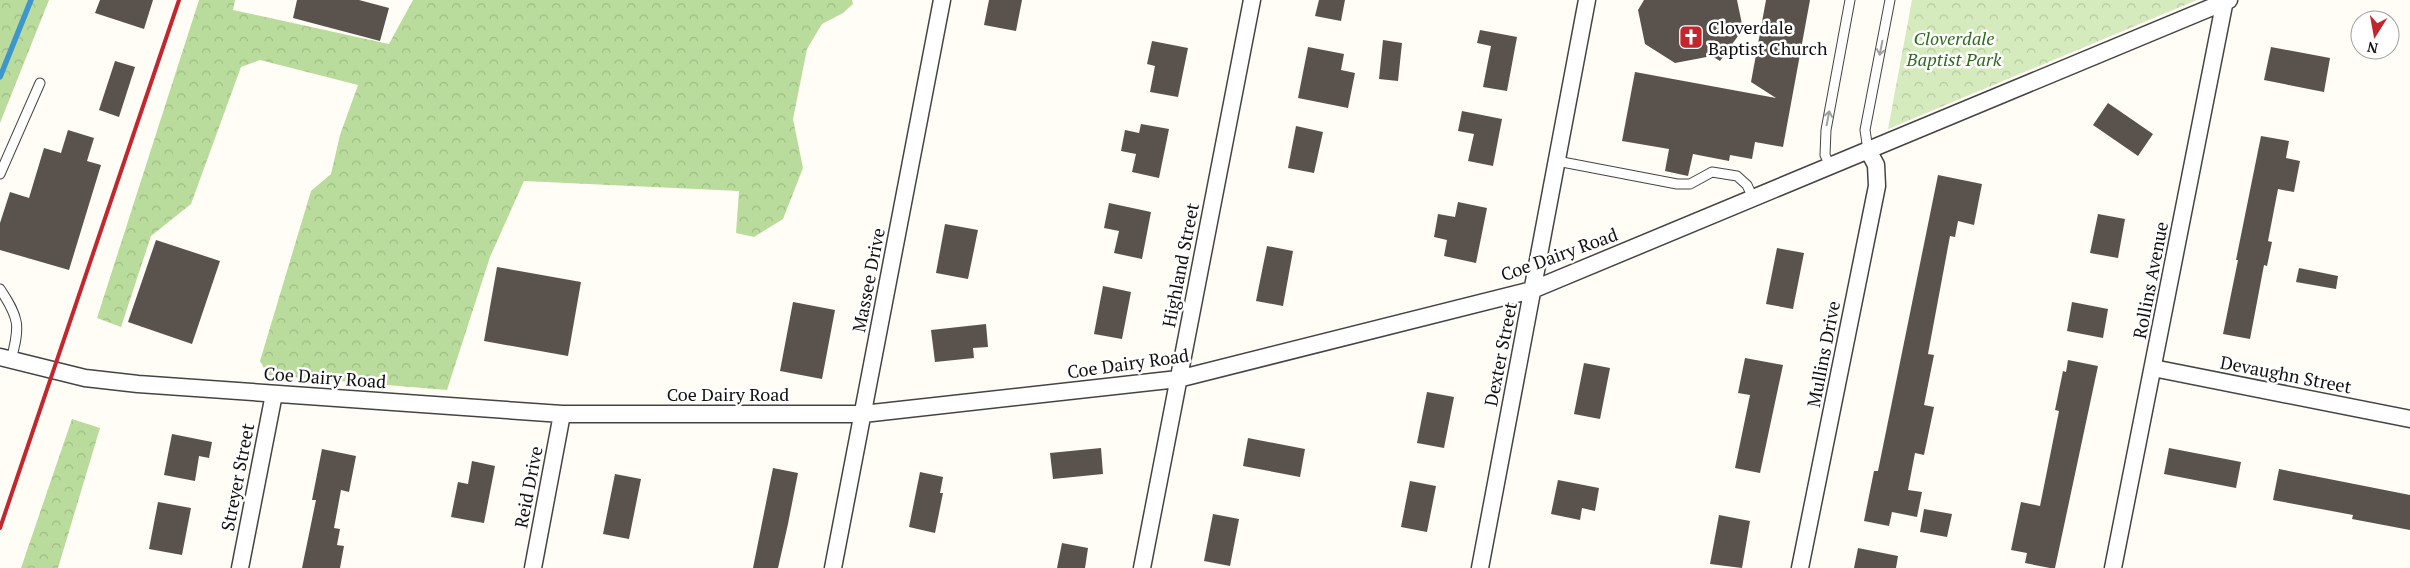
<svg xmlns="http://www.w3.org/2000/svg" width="2410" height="568" font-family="'PT Serif',serif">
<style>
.forest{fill:url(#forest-crowns)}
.park{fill:url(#park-crowns)}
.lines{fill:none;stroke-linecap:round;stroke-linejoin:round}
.stream{stroke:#3f96cf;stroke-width:5.5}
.building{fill:#5a524d}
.service-casing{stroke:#444;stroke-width:11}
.minor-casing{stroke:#444;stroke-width:19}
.service{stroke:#fff;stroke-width:9}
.minor{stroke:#fff;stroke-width:16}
.rail{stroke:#c4262e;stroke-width:4}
.oneway{stroke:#a0a0a0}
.labels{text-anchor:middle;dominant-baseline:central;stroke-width:5;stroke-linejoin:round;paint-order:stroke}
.poi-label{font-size:18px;fill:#111;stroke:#fff;text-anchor:start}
.park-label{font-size:18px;font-style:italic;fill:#2f6b1f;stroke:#fff}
.street-label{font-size:18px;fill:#111;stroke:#fff}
</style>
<defs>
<pattern id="forest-crowns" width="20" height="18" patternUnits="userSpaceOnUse" patternTransform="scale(1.25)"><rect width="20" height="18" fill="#b9dc9c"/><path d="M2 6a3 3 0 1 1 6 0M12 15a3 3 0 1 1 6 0" fill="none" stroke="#9ebc85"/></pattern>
<pattern id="park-crowns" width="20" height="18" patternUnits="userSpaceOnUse" patternTransform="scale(1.25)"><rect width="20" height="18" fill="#d5ebbd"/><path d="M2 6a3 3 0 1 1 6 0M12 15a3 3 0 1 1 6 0" fill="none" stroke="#b6c8a1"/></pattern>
</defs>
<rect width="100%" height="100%" fill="#fffdf5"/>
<!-- forest -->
<path class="forest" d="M0,0H49L0,123Z
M199,0H235L233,10L389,44L413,0H852L853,4L843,13L822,24L807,49L793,119L803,168L783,219L754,237L736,233L739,191L524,181L490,257L447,390L268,375L260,361L311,191L331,174L340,135L358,85L260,60L241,67L191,204L151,236L121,327L97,318Z
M72,419L100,428L58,568H21Z"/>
<!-- park -->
<path class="park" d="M1912,0H2197L1888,129Z"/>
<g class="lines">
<!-- stream -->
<path class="stream" d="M0,77L31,0"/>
</g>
<!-- building -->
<path class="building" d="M100,0H153L144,29L95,13Z
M297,0H359L389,8L380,41L293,18Z
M989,0H1022L1016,31L984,25Z
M1319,0H1345L1341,21L1315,16Z
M1644,0H1737L1743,29L1720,61L1712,56L1675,63L1645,44L1638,10Z
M1766,0H1810L1783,147L1755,142L1752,159L1730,155L1729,161L1693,154L1688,176L1665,171L1669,149L1622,141L1635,72L1776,98L1751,82Z
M1480,30L1517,37L1507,91L1483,87L1491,46L1477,43Z
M1383,40L1402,43L1398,81L1379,79Z
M1152,41L1188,48L1178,97L1150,92L1155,66L1147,64Z
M1308,47L1344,54L1341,70L1355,73L1348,108L1298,98Z
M2271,47L2330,58L2324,92L2264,80Z
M115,61L135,67L119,117L99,110Z
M2108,103L2153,134L2138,156L2093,125Z
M1462,111L1502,119L1493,166L1468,161L1474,134L1458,131Z
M1141,124L1169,129L1159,178L1132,172L1136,154L1121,151L1125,130L1139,133Z
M1296,126L1323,132L1314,173L1288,168Z
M68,130L94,138L87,161L101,165L69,270L0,250V223L10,192L29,198L44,148L61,153Z
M2261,136L2289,141L2286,158L2300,161L2294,192L2278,189L2268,241L2272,242L2267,266L2264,265L2250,339L2223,334L2238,260H2236Z
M1938,175L1982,184L1974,225L1958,221L1955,237L1950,236L1928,354L1934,355L1924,405L1934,407L1924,455L1915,453L1908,490L1922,492L1917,517L1892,512L1889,526L1864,521L1874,471H1878Z
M1458,202L1487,208L1476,263L1444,256L1447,240L1434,237L1438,214L1455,217Z
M1109,203L1151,212L1142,259L1114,253L1119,231L1104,228Z
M2098,214L2125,219L2118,258L2090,253Z
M945,224L978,230L968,279L936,273Z
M156,240L220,261L192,344L128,322Z
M1267,246L1293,251L1283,306L1256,301Z
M1777,248L1804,253L1793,309L1766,304Z
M497,267L581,282L568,356L484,341Z
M2299,268L2338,276L2336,289L2296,282Z
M1103,286L1131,292L1122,339L1094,334Z
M793,302L835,310L822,379L780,371Z
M2072,302L2108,309L2103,338L2067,331Z
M986,324L988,347L973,348L974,358L935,362L931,330Z
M1745,358L1783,365L1760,473L1735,468L1750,395L1738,393Z
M2068,360L2098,366L2055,568H2050L2025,563L2027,553L2011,550L2021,502L2040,506L2059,411L2055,410L2063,371L2066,372Z
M1584,363L1610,368L1600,419L1574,414Z
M1427,392L1454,397L1444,448L1417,443Z
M172,434L212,442L209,458L199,456L195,481L164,475Z
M1248,438L1305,449L1300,477L1243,466Z
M1101,448L1103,474L1053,479L1050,453Z
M2169,448L2241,462L2236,488L2164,474Z
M322,449L356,456L349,492L341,490L334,528L340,529L337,545L344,546L340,568H302L316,500H312Z
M472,461L495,466L484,523L451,517L458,482L468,484Z
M773,468L798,473L788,524L778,568H753Z
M2279,469L2410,495V530L2352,519L2353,515L2273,500Z
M920,472L943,477L940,493H943L935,533L909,527Z
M615,474L641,479L629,539L603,534Z
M1558,480L1599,488L1595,511L1582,508L1580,520L1551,514Z
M1410,481L1436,486L1427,532L1401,527Z
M158,502L191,508L182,555L149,549Z
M1924,509L1952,514L1947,537L1920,532Z
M1213,514L1239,519L1230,566L1204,561Z
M1719,515L1750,521L1742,568L1710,564Z
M1062,543L1088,548L1085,568H1057Z
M1858,548L1898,556L1896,568H1854Z"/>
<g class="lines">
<!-- service casing -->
<g class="service-casing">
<path id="service" d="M1868,150L1865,130L1890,0
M1557,161L1677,184H1690L1712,172L1737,176L1747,185L1753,198
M1830,166L1825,155L1826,130L1850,0
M0,174L40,83
M0,289C20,319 20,326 11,360"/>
</g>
<!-- minor casing -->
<g class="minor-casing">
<path id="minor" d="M0,357L85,378L138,384L562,414H863L1178,379L1532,290L2229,0
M2153,368L2410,419
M240,568L274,394
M533,568L562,414
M833,568L942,0
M1142,568L1252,0
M1480,568L1587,0
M1800,568L1877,186L1876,165L1868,150
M2113,568L2225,0"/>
</g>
<!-- service -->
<use href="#service" class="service"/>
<!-- minor -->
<use href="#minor" class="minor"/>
<!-- rail -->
<path class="rail" d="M0,528L179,0"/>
</g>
<!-- one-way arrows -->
<defs><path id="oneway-shaft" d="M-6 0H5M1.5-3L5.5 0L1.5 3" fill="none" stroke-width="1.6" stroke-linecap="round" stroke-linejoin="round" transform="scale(1.25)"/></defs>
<g class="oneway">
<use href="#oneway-shaft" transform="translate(1881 48) rotate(101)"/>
<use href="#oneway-shaft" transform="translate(1828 118) rotate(-79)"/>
</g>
<!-- icons -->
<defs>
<g id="church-square" transform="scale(1.25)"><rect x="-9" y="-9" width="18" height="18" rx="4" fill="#c4262e" stroke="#fff"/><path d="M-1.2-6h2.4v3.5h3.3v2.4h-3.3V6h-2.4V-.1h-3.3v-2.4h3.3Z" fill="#fff"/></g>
</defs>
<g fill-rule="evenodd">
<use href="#church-square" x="1691" y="37"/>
</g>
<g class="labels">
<!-- poi labels -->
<g class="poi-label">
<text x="1708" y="27">Cloverdale<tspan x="1708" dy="21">Baptist Church</tspan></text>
</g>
<!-- park labels -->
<g class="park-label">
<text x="1954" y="38">Cloverdale<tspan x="1954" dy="21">Baptist Park</tspan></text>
</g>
<!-- street labels -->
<g class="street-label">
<text transform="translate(1559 254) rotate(-20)">Coe Dairy Road</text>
<text transform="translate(1180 265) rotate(-79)">Highland Street</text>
<text transform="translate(868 280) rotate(-79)">Massee Drive</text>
<text transform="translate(2150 280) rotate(-79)">Rollins Avenue</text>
<text transform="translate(1500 354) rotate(-79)">Dexter Street</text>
<text transform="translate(1823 354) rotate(-79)">Mullins Drive</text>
<text transform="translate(1128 363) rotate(-8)">Coe Dairy Road</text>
<text transform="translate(2286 374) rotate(11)">Devaughn Street</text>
<text transform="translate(325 377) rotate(4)">Coe Dairy Road</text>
<text x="728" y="394">Coe Dairy Road</text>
<text transform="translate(237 477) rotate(-79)">Streyer Street</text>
<text transform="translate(528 487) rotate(-79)">Reid Drive</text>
</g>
</g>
<!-- north arrow -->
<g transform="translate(2375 35) rotate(191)"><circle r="24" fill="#ffffff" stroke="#a0a0a0"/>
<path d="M0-4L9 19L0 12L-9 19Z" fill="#c4262e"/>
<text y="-8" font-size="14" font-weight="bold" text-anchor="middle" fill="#111111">N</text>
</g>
</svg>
